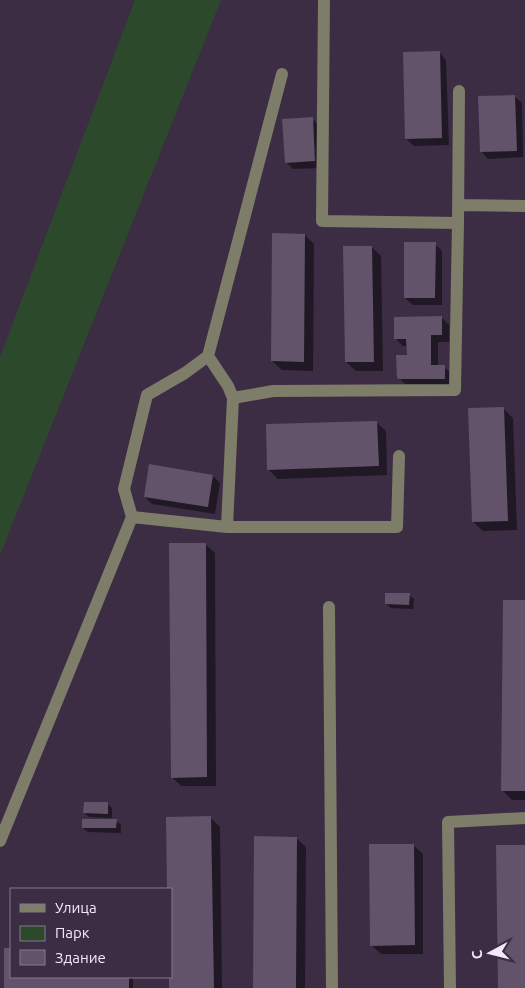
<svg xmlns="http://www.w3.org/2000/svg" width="525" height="988" font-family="Ubuntu,sans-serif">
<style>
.green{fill:#2d492c}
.shadow{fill:#0007}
.building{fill:#62526a}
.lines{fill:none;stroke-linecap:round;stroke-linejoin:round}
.minor{stroke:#7d7d69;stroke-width:12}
</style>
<rect width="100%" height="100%" fill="#3c2d44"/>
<!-- green -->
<path class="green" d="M135,0H221L0,555V357Z"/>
<!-- shadow -->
<path class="shadow" d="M439,52L446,60L449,145L414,146L406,139Z
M514,96L522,103L523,157L488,159L481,151Z
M312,119L320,126L322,168L293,169L286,162Z
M305,235L314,244L313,371L282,370L272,361Z
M435,244L442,251V305H413L405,298Z
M372,247L381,256L383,371H356L346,362Z
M442,318L449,325V342H438V367H444L452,374V385H406L398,377L408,356V346H403L396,339Z
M504,409L513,418L517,530L483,531L473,522Z
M376,422L386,431L387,475L278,479L268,469Z
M213,476L220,483L215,514L152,504L145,497Z
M205,544L215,553L216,786H181L172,777Z
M409,595L414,599L413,609L391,608L386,604Z
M525,602V800H512L502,790Z
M108,804L112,808V818L89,817L84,813Z
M210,817L220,827L222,988H170V977H171V889H169L167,818Z
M116,821L121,825V833L88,832L83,828Z
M296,838L306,847L305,988H255Z
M413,845L423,854V954H381L371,945Z
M6,949H11V977H133V988H5Z"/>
<!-- building -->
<path class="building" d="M440,51L442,138L405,139L403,52Z
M515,95L517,151L480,152L478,96Z
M313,117L315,161L285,163L282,119Z
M272,233L305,234L304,362L271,361Z
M404,242H436L435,298H404Z
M343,246H372L374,362H345Z
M442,316V335H431V365H445V379H400L397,378L396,355H407L406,339H394V317Z
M504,407L508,521L472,522L468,408Z
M377,421L379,466L267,470L266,424Z
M149,464L213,475L208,507L144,497Z
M169,543H206L207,777L171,778Z
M385,593H410L409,605L385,604Z
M503,600H525V791H501Z
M84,802H108V814L83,813Z
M211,816L214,988H169V977H171V889H167L166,817Z
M82,819H117L116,828H82Z
M254,836L297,837L296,988H253Z
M369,844H414L415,945L370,946Z
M496,845H525V988H498Z
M4,948H11V977H129V988H4Z"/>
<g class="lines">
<!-- minor -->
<path class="minor" d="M458,205L525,206
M458,223L459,91
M208,356L228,386L233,398
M132,517L124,489L147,395L185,373L208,356L282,74
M227,527H397L399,456
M329,607L332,988
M0,841L132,517L227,527L233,398L273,391L455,390L458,223L322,221L324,0
M450,988L448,822L525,818"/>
</g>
<!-- legend -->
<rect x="10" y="888" width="162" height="90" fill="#3c2d44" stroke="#85788c"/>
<rect x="20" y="904" width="25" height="8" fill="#7d7d69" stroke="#85788c"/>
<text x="55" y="913" font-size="15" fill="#f2e8f7">Улица</text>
<rect x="20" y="926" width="25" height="15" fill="#2d492c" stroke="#85788c"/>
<text x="55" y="938" font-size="15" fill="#f2e8f7">Парк</text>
<rect x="20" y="950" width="25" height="15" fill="#62526a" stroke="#85788c"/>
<text x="55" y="963" font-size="15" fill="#f2e8f7">Здание</text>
<!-- north arrow -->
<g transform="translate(490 953) rotate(263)" stroke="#3c2d44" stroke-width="4" paint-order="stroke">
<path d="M0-4L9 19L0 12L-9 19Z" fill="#f2e8f7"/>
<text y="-8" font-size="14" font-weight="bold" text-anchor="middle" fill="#f2e8f7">С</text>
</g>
</svg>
